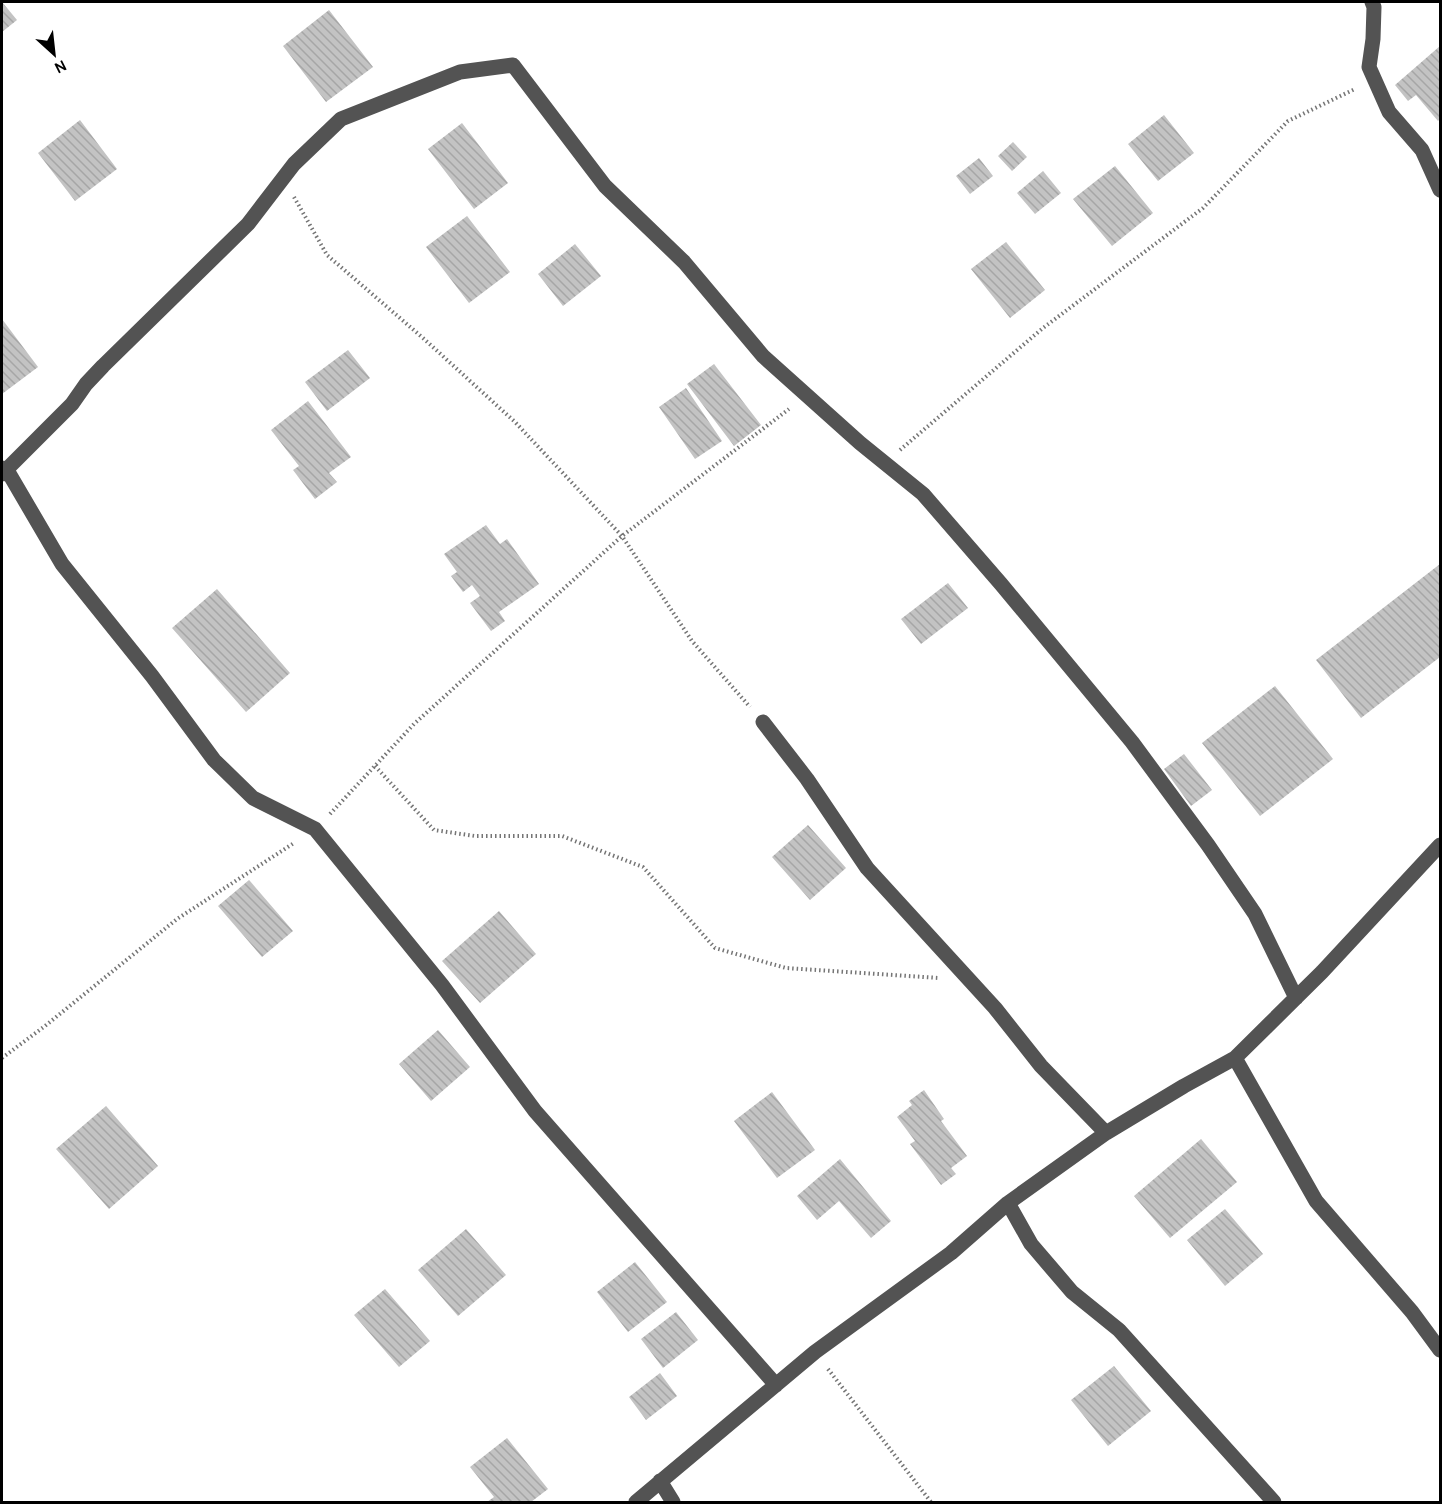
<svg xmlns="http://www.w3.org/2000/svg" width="1442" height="1504" font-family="Karla,sans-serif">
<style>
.building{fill:url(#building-back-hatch)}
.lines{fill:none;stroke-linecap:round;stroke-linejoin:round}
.path{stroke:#757575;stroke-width:4;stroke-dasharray:1.5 3;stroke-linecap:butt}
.minor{stroke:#535353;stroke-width:15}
</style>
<defs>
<pattern id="building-back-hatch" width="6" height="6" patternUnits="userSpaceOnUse" patternTransform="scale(1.5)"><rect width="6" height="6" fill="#c3c3c3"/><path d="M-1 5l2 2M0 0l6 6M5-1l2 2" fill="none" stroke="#a6a6a6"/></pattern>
</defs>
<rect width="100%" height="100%" fill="#fff"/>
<!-- building -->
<path class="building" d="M2,2L17,20L2,32Z
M329,10L373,67L326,102L283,46Z
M1440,46V119L1438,121L1416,95L1408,101L1395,85Z
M1164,115L1194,153L1158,181L1128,144Z
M80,120L117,169L75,201L38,153Z
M462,123L508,183L474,209L428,149Z
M1013,142L1027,157L1012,171L998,156Z
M979,158L993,176L970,194L956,176Z
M1115,166L1153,213L1112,246L1073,199Z
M1043,171L1061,193L1035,214L1017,193Z
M467,216L510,272L469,303L426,247Z
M1006,242L1045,290L1010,318L971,269Z
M575,244L601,276L563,306L538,274Z
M2,319L38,367L2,394Z
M348,350L370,378L327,411L305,382Z
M714,364L761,425L734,446L687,384Z
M686,388L722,441L695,459L659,407Z
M308,401L351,457L329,473L337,482L315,499L293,470L299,466L271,430Z
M486,525L500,544L507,539L539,584L499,612L505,621L491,631L470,603L480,596L472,585L463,592L451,576L457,572L444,554Z
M1440,564V657L1361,718L1316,660Z
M948,583L968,608L921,644L901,619Z
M217,589L290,673L246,712L172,628Z
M1275,686L1333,759L1260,816L1202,743Z
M1184,754L1212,790L1191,806L1164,769Z
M808,825L846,868L810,900L772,857Z
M249,880L293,931L262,957L218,906Z
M499,911L536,954L480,1003L442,961Z
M438,1030L470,1067L431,1101L399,1064Z
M924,1090L944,1119L941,1121L967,1156L951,1168L956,1174L941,1185L910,1144L915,1141L897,1117L912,1105L909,1101Z
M772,1092L815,1150L777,1178L734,1121Z
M106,1106L158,1166L109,1209L56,1149Z
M1201,1139L1237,1182L1170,1238L1134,1196Z
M840,1159L891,1221L871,1238L839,1201L817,1220L797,1196Z
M1225,1209L1263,1254L1225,1286L1187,1240Z
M466,1229L506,1275L458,1316L418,1270Z
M635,1262L667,1302L628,1332L597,1292Z
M385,1289L430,1341L399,1367L354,1315Z
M676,1312L698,1340L663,1368L641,1339Z
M1114,1366L1151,1411L1108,1446L1071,1400Z
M660,1373L677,1396L646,1420L629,1397Z
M507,1438L548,1489L531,1502H487L494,1497L470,1467Z"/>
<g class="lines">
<!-- path -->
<path class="path" d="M294,197L327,255L423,338L515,422L622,536L692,641L750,707
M900,450L1043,328L1203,208L1288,121L1355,89
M375,766L434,830L475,836H562L643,867L715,948L786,968L939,978
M330,814L414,724L622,536L789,409
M2,1058L45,1026L177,919L294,843
M828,1369L931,1502"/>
<!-- minor -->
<path class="minor" d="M1372,2L1374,7L1373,39L1369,67L1389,112L1422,150L1440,190
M2,468L7,470L62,564L152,676L214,760L253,798L315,829L442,985L535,1111L776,1385
M2,474L72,404L86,384L103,366L248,224L294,164L341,119L460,72L513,65L605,186L684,262L763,356L860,443L923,494L1001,584L1132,742L1208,845L1255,914L1296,998
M763,722L807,779L867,868L995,1008L1041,1066L1106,1133
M1235,1058L1316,1201L1412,1312L1440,1350
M1008,1203L1031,1244L1072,1292L1119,1330L1274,1502
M660,1481L673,1502
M636,1502L815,1352L951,1253L1008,1203L1106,1133L1184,1086L1235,1058L1322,972L1440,845"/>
</g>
<!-- border -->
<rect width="1442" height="1504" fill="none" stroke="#000000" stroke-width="6"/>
<!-- north arrow -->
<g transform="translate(54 54) rotate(153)" stroke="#ffffff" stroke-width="4.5" paint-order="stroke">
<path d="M0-4.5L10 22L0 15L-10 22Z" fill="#000000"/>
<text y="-9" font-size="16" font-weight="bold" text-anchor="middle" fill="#000000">N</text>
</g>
</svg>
